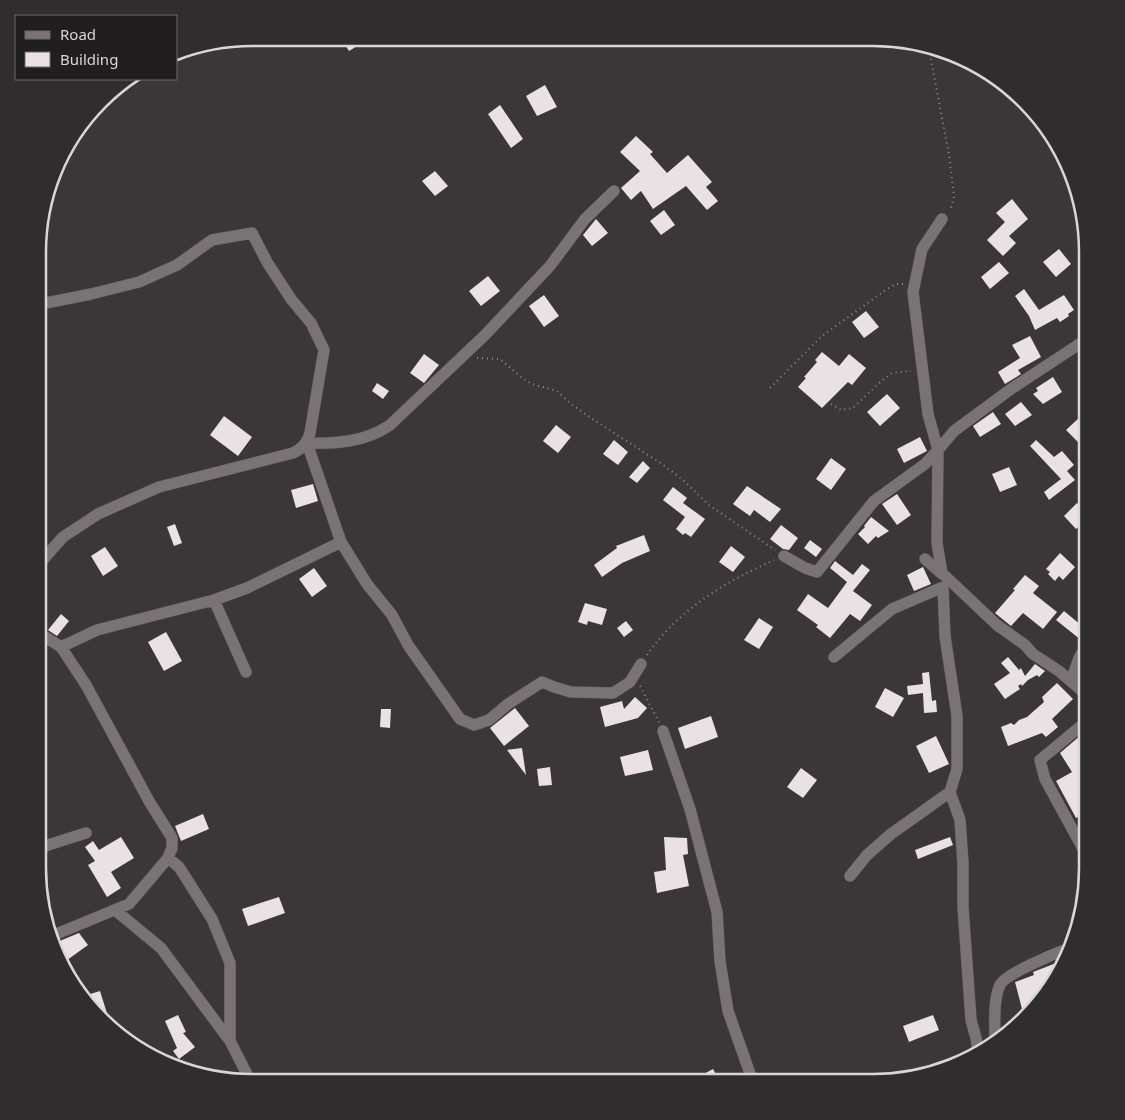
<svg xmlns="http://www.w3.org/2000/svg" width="1125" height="1120" font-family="'Noto Sans',sans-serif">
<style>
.building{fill:#e9e1e4}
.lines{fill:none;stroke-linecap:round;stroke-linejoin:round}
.minor-casing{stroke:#595456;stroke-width:12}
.path{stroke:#908c8e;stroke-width:2;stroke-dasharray:1 4;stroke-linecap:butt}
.minor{stroke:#797376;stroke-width:11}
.rim{fill:none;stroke:#d9d6d7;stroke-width:2.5}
</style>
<rect width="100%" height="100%" fill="#3b3638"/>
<!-- building -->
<path class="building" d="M341,38H370L349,51Z
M545,85L557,107L537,116L526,96Z
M500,105L523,139L511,148L488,114Z
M636,136L653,152L650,154L667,173L688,155L712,182L706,187L718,201L707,210L686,186L653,209L641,191L631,200L621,188L640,171L620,152Z
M435,171L448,186L435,196L422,181Z
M1012,199L1028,219L1009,236L1016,243L1003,256L987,240L1005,222L996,213Z
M664,210L675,225L661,235L650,221Z
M596,219L608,233L592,246L583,235Z
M1059,249L1071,264L1056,277L1043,262Z
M999,262L1009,273L990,289L981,277Z
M488,276L500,291L481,306L469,291Z
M1024,289L1039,310L1064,295L1074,310L1068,314L1069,316L1060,322L1057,318L1035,330L1029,316L1015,296Z
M544,295L559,316L544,327L529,306Z
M866,311L879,327L864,338L852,322Z
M1030,336L1041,357L1018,370L1021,374L1005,384L998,372L1020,358L1012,345Z
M822,352L839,366L849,354L866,368L852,385L848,382L822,408L798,387L806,378L804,377L817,362L815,360Z
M424,354L439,365L424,383L410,373Z
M1053,377L1062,392L1043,404L1033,394L1038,391L1036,388Z
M377,383L389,391L383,399L372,391Z
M887,394L900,408L880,426L867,412Z
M1021,402L1032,415L1015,426L1005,414Z
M993,412L1001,424L980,437L973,426Z
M1087,413V437L1080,444L1066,430L1080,417Z
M224,416L252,437L238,456L210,435Z
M556,425L571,437L558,453L543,441Z
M920,437L927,451L904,463L897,449Z
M614,440L628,452L618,465L603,454Z
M1036,440L1054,457L1062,451L1074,465L1067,471L1075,480L1049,500L1044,492L1061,479L1030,446Z
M831,458L846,469L831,490L816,479Z
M643,461L650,468L637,483L629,477Z
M1009,467L1017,485L1000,492L992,474Z
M313,484L318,501L296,508L291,490Z
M747,486L781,509L770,522L754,510L750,516L733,504Z
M673,487L687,498L683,503L705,519L691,537L685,533L683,535L676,529L685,517L663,500Z
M897,494L911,515L897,525L882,504Z
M1077,503L1087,514V519L1076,529L1064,516Z
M871,517L889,531L878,538L876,536L868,544L858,534L865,527L864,526Z
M175,524L182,543L174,546L167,527Z
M781,525L798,538L789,550L783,549L770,539Z
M644,535L650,551L622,563L602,577L594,565L617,548L616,546Z
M810,540L822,549L816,557L804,548Z
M731,546L745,557L733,572L719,562Z
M105,547L118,566L103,576L91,556Z
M1060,553L1075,567L1063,580L1059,576L1055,581L1048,574L1050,572L1046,569Z
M835,561L853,575L862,564L870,570L853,591L872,605L860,621L850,614L830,638L816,627L818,625L797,610L808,594L828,608L847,582L830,568Z
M923,567L931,584L914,591L907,575Z
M314,568L327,586L312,597L299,579Z
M1025,575L1039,586L1033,593L1057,612L1043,629L1023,613L1011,626L995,613L1015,590L1013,589Z
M585,603L607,609L602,625L588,621L587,625L578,622Z
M1064,611L1087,630V634L1081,640L1056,620Z
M61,614L69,621L57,636L48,630Z
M759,618L773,627L759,649L744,640Z
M626,621L633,630L624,637L617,628Z
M166,632L182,661L164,671L148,642Z
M1008,657L1019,670L1021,668L1025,676L1035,664L1045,671L1039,677L1037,675L1028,680L1022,686L1021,684L1018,686L1020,689L1005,699L994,684L1010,673L1001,663Z
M929,672L932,701L936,700L937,712L924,713L923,693L908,695L907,686L923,684L922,673Z
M1057,683L1073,699L1052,719L1058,727L1046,737L1042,733L1008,746L1001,727L1011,723L1014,725L1019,720L1027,717L1044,702L1042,697Z
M885,688L904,698L893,717L875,707Z
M635,697L647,708L638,718L605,727L600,707L622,701L624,709Z
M515,708L529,726L504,746L490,728Z
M381,709H391L390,728L380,727Z
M711,716L718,737L685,749L678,728Z
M1081,735L1087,745V812L1076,818L1056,781L1072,772L1060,753Z
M936,736L949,764L929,773L916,746Z
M522,748L526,775L507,750Z
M648,750L653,770L625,776L620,757Z
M550,767L552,785L539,786L537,769Z
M801,768L817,780L803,798L787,787Z
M203,814L209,829L181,841L175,826Z
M121,837L134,858L111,872L121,888L107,897L88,865L95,861L85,847L93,841L99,850Z
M664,837L687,838L688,854L683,855L689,886L657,893L654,872L666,870Z
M950,837L953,845L918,859L915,850Z
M279,897L285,913L248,926L242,909Z
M79,933L88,945L63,963L53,946L62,940Z
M1064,960L1059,975L1032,1006L1022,1009L1015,982L1034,975L1033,972Z
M100,991L110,1023L91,1007L87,995Z
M178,1015L186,1032L183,1033L195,1047L179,1059L173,1051L177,1048L165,1021Z
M933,1015L939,1030L909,1042L903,1026Z
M713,1069L720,1082H689Z"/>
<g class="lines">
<!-- minor casing -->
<g class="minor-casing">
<path id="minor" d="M614,191L585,219L550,266L485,335L390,425C366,442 335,444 307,443L341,542L367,584L392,615L408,645L460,719L474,725L489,720L508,704L542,682L554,687L571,692L613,693L630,682L641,664
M942,219L922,249L913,292L928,414L938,450L954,431L1011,389L1087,339
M784,556L805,568L817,572L874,501L925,464L938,450L937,543L942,573L997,625L1025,645L1033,654L1059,671L1081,690L1087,699
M925,559L942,574
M40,563L63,537L98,514L159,487L293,453C303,448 307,443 310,433L324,350L311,323L291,299L267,262L252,233L212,240L177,265L139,282L91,294L41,304
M214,600L246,672
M39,633L61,647L97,630L214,600L247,588L341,542
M834,657L892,609L943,587L945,636L957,716V769L950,792L891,834L867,855L850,876
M1071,681L1079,658L1087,645
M1087,721L1040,760L1045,779L1087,856
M663,731L690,809L717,912L720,961L728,1011L753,1082
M950,792L960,820L963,863V907L971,1020L976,1038L978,1052
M38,850L48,845L86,833
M168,858L179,867L212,919L230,963V1041
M115,910L161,948L230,1041L251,1082
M49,937L129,904L168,858L172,848V838L149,801L86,685L61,647
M995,1043C995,1027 993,999 1000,985C1005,974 1054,954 1067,949"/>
</g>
<!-- path -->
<path class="path" d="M929,49L949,155L954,197L950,211
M477,358L500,359L522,378L532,384L557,391L571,404L591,418L662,464L683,480L709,505L775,550
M770,388L822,336L887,289L896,284H904
M831,404L841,410L853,408L879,383L892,373L911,371
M647,655C678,610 725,582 774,560
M640,686L659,722"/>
<!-- minor -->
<use href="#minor" class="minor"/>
</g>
<!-- crop -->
<path d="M0 0H1125V1120H0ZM252 46H873A206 206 0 0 1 1079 252V868A206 206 0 0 1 873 1074H252A206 206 0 0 1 46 868V252A206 206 0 0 1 252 46Z" fill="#302d2e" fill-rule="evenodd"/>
<path class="rim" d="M252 46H873A206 206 0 0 1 1079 252V868A206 206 0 0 1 873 1074H252A206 206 0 0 1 46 868V252A206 206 0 0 1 252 46Z"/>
<!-- legend -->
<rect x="15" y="15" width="162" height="65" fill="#211e1f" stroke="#6b6869"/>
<rect x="25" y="31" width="25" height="8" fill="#797376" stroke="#6b6869"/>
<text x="60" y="40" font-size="15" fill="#d9d6d7">Road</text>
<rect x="25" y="52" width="25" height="15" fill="#e9e1e4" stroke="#6b6869"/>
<text x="60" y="65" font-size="15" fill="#d9d6d7">Building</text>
</svg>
